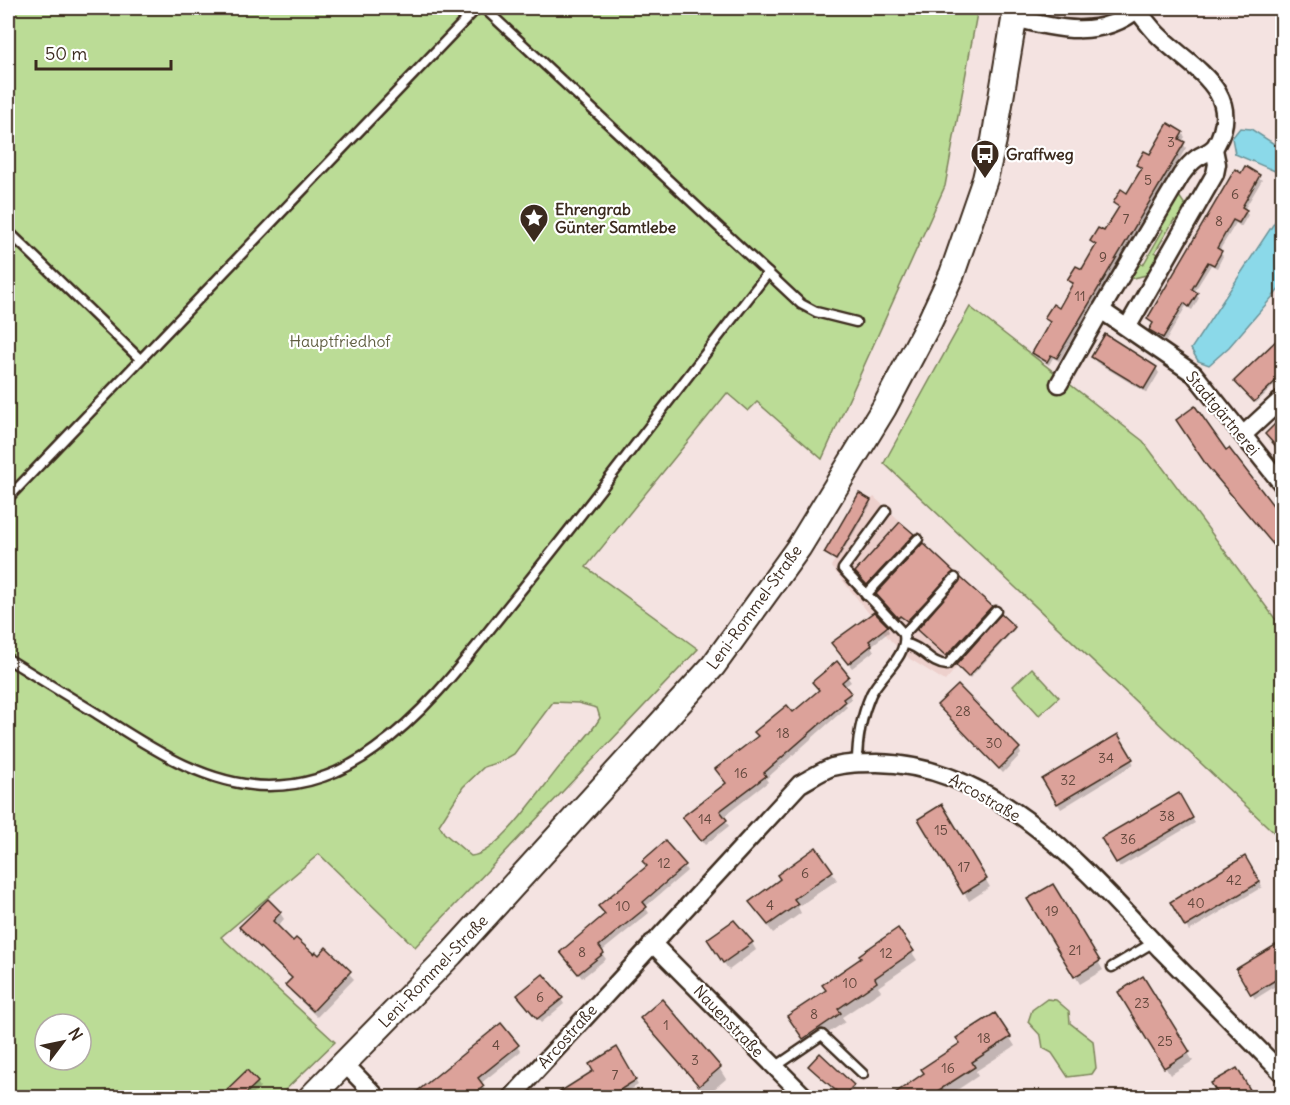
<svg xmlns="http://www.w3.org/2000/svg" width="1290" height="1105" font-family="Delius,sans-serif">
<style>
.built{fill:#edd0cc}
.green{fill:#bbdc96;stroke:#7b835a;stroke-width:1.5;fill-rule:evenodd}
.water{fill:#8bd9e9;stroke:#6b9398;stroke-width:1.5}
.shadow{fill:#0003}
.building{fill:#dca29a;stroke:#3b2a1e;stroke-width:1.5}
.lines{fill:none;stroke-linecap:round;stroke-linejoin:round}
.service-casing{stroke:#3b2a1e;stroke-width:13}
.minor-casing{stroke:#3b2a1e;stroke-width:21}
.secondary-casing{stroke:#3b2a1e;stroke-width:28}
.service{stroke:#fff;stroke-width:8}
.minor{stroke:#fff;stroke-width:16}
.secondary{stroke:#fff;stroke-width:24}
.labels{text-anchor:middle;stroke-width:4.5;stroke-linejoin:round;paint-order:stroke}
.number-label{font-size:14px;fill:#63483d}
.poi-label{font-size:16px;font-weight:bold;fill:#3b2a1e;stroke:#fff;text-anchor:start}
.park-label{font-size:16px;fill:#615f42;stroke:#fff}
.street-label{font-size:16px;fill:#3b2a1e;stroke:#fff}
</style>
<rect width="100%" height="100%" fill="#f4e3e1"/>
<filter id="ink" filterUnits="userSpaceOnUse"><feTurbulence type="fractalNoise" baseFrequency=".0167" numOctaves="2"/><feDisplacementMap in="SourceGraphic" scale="12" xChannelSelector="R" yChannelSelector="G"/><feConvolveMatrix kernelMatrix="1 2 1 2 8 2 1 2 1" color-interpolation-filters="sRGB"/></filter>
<g filter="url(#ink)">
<polygon class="built" points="859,493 871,500 874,497 1015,626 968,677 957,667 945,681 910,659 891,641 831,566 835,560 824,553"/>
<g class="green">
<path d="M8 8H978L945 186 822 459 757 402 748 411 727 393 586 567 698 649 415 947 319 854 221 937 335 1042 278 1097H8ZM553 702 578 703 597 708 600 718C589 737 575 748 561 765 543 786 499 854 471 856L444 833 439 825 463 787 484 767 502 761 514 754ZM45 1024H81V1060H45Z"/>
<polygon points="1177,193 1185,205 1189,199 1192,203 1180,223 1174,220 1155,252 1161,256 1150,274 1126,280 1137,261 1143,265 1163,230 1158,226"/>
<polygon points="970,307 1143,441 1282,628 1282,840 884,463"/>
<polygon points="1032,668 1059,697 1039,715 1013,686"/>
<polygon points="1047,999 1056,1000 1069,1011 1070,1023 1093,1041 1096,1068 1092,1074 1068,1077 1052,1053 1043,1048 1041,1036 1028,1022 1032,1010"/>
</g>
<g class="water">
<polygon points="1240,128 1251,129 1282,149 1282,174 1235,154 1232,138"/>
<polygon points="1282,211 1282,286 1229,347 1209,365 1198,361 1191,349"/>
</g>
<g class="shadow">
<polygon points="1182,133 1185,137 1182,142 1186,148 1059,361 1053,358 1049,365 1036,357 1033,353 1051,323 1046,318 1059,310 1074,285 1069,280 1082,271 1097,247 1092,241 1105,233 1119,208 1115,203 1127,195 1142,170 1137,165"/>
<polygon points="1245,168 1262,180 1244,210 1248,215 1241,227 1236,223 1219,251 1223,256 1217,268 1211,265 1194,292 1199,298 1192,310 1186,306 1166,341 1153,334 1151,330 1154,325 1148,319"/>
<polygon points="1282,337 1282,378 1256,403 1236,381"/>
<polygon points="1093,357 1156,368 1159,373 1147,393 1096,362"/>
<polygon points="1282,420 1282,451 1275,450 1274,442 1267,434"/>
<polygon points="860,495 871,504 837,561 826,553"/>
<polygon points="1271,505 1282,519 1282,558 1280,554"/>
<polygon points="912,535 914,537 868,586 858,575"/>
<polygon points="953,573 954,575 909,622 902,617 900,619 879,596"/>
<polygon points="991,607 992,609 948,657 920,632"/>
<polygon points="887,627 889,632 871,646 874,651 852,668 836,649"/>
<polygon points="1014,628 1015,629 970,678 959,667"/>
<polygon points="837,663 851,682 844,687 852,699 845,704 847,707 766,779 768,782 723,817 729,826 705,845 687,823 792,714 820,691 814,682"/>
<polygon points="939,705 1019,749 1021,754 1003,773"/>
<polygon points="1117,736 1134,764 1061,809 1044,780"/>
<polygon points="1178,795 1195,823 1120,867 1103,839"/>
<polygon points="941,806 990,887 969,901 920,819"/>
<polygon points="816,849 837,880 798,907 801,913 773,933 756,910 782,880"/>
<polygon points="1245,858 1262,887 1189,931 1172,902"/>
<polygon points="644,861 684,866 687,871 645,907 649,913 601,952 606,959 582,978 565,957 607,915 648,867"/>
<polygon points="1052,886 1103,970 1080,984 1029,900"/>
<polygon points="280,913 284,919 277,927 293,943 314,956 319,957 326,949 354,979 317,1017 291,992 287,985 292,979 241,928"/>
<polygon points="897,930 917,960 878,987 881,991 842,1017 845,1022 808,1046 793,1025 827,990"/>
<polygon points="752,943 756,950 729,970 713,948"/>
<polygon points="1282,943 1282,982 1255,999 1238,970"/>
<polygon points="1143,978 1193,1061 1170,1075 1120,992"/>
<polygon points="561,999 564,1004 541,1023 522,1001"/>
<polygon points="995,1015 1015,1046 976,1071 978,1076 945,1098 890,1098 926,1074"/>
<polygon points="642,1018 719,1068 726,1079 706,1096"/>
<polygon points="501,1025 521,1051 480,1084 486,1091 478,1098 423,1098"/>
<polygon points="617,1049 638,1085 617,1098 553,1098 595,1072"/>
<polygon points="811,1068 853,1086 854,1088 845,1098"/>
<polygon points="257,1082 260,1087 249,1098 223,1098"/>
<polygon points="1103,1093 1106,1098 1095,1098"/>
</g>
<g class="building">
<polygon points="1168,123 1183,132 1179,139 1185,142 1057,358 1051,355 1047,362 1032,353 1050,322 1044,318 1053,304 1059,308 1073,283 1067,280 1076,266 1082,269 1096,245 1090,241 1098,228 1104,231 1119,207 1113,203 1121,189 1127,193 1142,168 1136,165 1144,151 1150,154"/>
<polygon points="1245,166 1260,175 1242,207 1247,210 1239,223 1233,220 1217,248 1222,251 1214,265 1208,262 1192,289 1198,293 1189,307 1184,303 1163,338 1149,330 1153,323 1147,319 1235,169 1241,173"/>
<polygon points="1105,334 1157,367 1144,389 1091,357"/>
<polygon points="1282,335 1282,375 1254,402 1234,381"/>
<polygon points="1195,406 1226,450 1229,448 1282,517 1282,555 1207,466 1176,420"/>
<polygon points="1282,417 1282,453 1265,434"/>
<polygon points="859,493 871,500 836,560 824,553"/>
<polygon points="900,522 914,534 867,585 855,572"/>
<polygon points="923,543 954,572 907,621 900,616 898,618 876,594"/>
<polygon points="961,578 992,606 946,656 917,630"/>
<polygon points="874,612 888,626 869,641 872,645 848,664 831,643"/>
<polygon points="1001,614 1015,627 968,677 956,665"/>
<polygon points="837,661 849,676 842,682 851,693 843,699 845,702 764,773 766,776 720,811 727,820 701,841 682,817 726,783 715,769 758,736 754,732 787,705 793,712 819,690 812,682"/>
<polygon points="958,685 1020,748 999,769 937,705"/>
<polygon points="1118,734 1133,759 1057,804 1042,779"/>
<polygon points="1179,793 1193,818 1116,863 1101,838"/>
<polygon points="942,804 987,879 963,894 918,819"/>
<polygon points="665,841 686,865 643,902 647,907 599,946 604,953 578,974 560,952 605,914 598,906 647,866 642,861"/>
<polygon points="816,847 833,871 794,899 798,904 768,925 749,902 780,879 777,875"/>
<polygon points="1245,856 1260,882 1185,927 1170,902"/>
<polygon points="1053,884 1100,961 1074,977 1027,899"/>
<polygon points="268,899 281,912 273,921 293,941 296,938 314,954 316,952 319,955 326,947 351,971 313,1011 285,985 292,978 239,927"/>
<polygon points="734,920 753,942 723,963 707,939"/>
<polygon points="898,928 914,951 875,978 877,982 838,1009 841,1013 803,1039 787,1016 826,990 822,985 861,958 859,955"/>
<polygon points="1282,941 1282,976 1251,995 1236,969"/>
<polygon points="543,974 563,998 537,1019 517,995"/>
<polygon points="1143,976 1190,1052 1164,1068 1118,992"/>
<polygon points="662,999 721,1067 699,1086 640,1018"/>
<polygon points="995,1013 1011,1037 972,1062 975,1067 936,1092 940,1098 888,1098 924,1073 921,1069 960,1043 956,1038"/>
<polygon points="501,1023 519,1045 478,1078 484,1086 470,1098 409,1098"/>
<polygon points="617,1047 636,1080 607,1098 550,1098 593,1071 589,1064"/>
<polygon points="820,1053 854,1085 843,1097 808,1066"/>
<polygon points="1237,1068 1255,1098 1220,1098 1211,1083"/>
<polygon points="247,1070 258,1082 241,1098 218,1098"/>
</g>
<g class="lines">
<g class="service-casing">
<g id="service">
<polyline points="8,231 139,358"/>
<polyline points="768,273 801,304 816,312 856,322"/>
<polyline points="8,498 477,8"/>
<polyline points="866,595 918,539"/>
<polyline points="904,634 955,578"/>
<path d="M906 644C923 647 930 664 947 665L996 611"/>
<path d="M8 659C37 677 66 695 96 713 148 746 205 786 269 786 307 786 344 772 375 749 431 709 471 652 514 599 601 492 683 381 768 273L484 8"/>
<path d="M857 763C857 738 861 717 871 694 881 674 908 656 904 634L843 569 886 511"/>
<polyline points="1112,967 1154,942"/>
<polyline points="775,1067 822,1035 863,1074"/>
</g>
</g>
<g class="minor-casing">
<g id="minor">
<path d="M1137 10C1144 18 1150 27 1158 35 1189 66 1246 92 1216 145 1212 152 1203 154 1197 158 1190 163 1186 168 1181 175L1101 310 1194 374 1282 484"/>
<path d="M1015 18C1058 29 1101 40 1139 8"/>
<polyline points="1128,326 1215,174 1217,164 1214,149"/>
<polyline points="1059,384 1101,310"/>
<polyline points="1243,435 1282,399"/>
<polyline points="652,943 806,1098"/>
<polyline points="344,1063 378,1098"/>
<path d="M511 1098 800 784C810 779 821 771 832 767 847 763 861 763 877 763 997 765 1085 869 1161 950 1201 991 1242 1032 1282 1073"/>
</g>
</g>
<g class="secondary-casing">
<polyline id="secondary" points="310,1098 451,954 713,666 799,547 884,408 930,321 952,274 985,179 994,140 1016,8"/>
</g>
<use href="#service" class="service"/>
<use href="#minor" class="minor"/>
<use href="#secondary" class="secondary"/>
</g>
</g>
<defs>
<g id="bus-pin" transform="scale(1.5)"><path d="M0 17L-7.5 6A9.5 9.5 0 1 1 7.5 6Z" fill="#3b2a1e" stroke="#fff"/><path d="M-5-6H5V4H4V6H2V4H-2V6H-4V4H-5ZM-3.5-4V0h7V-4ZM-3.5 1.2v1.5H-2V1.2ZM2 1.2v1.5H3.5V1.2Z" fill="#fff"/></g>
<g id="sight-pin" transform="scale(1.5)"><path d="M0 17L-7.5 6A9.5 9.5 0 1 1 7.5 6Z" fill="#3b2a1e" stroke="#fff"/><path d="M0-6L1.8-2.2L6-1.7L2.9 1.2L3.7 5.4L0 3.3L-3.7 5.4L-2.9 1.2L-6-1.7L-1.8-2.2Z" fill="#fff"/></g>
</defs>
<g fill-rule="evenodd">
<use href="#bus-pin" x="985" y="154"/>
<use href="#sight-pin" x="534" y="218"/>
</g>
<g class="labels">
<g class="number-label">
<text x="1171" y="147">3</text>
<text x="1148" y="185">5</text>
<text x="1235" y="199">6</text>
<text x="1126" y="224">7</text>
<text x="1219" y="226">8</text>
<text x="1103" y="262">9</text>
<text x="1080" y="301">11</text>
<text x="963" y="716">28</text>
<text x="783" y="738">18</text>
<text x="994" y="748">30</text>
<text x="1106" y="763">34</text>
<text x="741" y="778">16</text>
<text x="1068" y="785">32</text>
<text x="1167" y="821">38</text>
<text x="705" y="824">14</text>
<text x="941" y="835">15</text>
<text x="1128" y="844">36</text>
<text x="664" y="868">12</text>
<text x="964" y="872">17</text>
<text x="805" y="878">6</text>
<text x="1234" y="885">42</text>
<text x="1196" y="908">40</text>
<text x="770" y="910">4</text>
<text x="623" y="911">10</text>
<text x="1052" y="916">19</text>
<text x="1075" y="955">21</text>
<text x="582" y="957">8</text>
<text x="886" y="958">12</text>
<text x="850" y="988">10</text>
<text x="540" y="1002">6</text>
<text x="1142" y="1008">23</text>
<text x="814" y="1019">8</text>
<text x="666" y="1030">1</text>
<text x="984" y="1043">18</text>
<text x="1165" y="1046">25</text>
<text x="496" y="1050">4</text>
<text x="695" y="1065">3</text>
<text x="948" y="1073">16</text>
<text x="615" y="1080">7</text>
</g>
<g class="poi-label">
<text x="1006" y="160">Graffweg</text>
<text x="555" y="215">Ehrengrab<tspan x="555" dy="18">Günter Samtlebe</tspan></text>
</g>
<g class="park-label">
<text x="340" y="347">Hauptfriedhof</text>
</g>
<g class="street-label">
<text transform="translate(1223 413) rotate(50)" y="6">Stadtgärtnerei</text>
<text transform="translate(754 607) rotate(-54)" y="6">Leni-Rommel-Straße</text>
<text transform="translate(985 797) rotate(30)" y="6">Arcostraße</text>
<text transform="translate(433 971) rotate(-46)" y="6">Leni-Rommel-Straße</text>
<text transform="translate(729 1021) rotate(46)" y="6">Nauenstraße</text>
<text transform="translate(567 1036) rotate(-48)" y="6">Arcostraße</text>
</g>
</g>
<rect width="1290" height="1105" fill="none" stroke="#fff" stroke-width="30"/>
<rect x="15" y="15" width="1260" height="1075" fill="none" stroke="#3b2a1e" stroke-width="2" filter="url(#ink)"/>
<g transform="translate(63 1042) rotate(58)"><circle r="28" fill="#ffffff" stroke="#b1aaa5" stroke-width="1.5"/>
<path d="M0-4.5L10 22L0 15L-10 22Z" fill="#3b2a1e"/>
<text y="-9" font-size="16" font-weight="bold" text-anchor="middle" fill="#3b2a1e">N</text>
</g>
<path d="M36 60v9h135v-9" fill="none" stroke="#3b2a1e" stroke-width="3"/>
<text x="45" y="60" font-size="18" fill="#3b2a1e" stroke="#ffffff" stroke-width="4.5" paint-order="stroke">50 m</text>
</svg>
